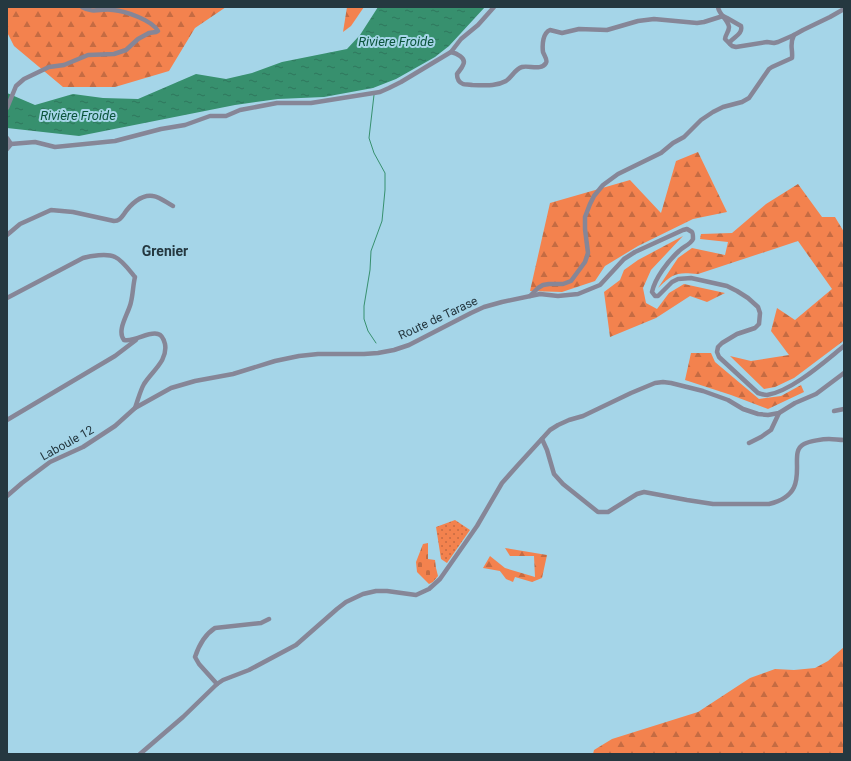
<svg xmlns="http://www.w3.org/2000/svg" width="851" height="761" font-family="Roboto,sans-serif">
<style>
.forest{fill:url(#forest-firs)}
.cemetery{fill:url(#cemetery-stones)}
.park{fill:url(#park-dots)}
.water{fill:url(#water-ripples)}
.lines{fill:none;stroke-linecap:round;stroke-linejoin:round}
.stream{stroke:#37906e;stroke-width:1}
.minor{stroke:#868697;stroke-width:4.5}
.labels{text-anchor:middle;stroke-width:4;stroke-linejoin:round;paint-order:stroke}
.street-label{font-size:12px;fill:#253840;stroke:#a5d5e8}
.water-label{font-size:13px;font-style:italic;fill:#0b543b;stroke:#a5d5e8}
.quarter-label{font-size:14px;font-weight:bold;fill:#253840;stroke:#a5d5e8}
</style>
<defs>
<pattern id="forest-firs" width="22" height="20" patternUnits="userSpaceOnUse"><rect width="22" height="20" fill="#f3824e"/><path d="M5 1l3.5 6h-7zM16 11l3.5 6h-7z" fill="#c56b42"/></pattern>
<pattern id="cemetery-stones" width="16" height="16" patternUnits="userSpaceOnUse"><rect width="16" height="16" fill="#f3824e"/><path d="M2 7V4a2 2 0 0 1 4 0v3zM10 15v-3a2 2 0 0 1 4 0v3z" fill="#c56b42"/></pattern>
<pattern id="park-dots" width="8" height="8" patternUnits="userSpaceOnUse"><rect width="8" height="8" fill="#f3824e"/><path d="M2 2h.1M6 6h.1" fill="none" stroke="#c56b42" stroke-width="1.8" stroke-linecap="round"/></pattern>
<pattern id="water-ripples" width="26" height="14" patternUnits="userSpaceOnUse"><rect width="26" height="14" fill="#37906e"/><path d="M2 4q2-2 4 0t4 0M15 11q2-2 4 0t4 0" fill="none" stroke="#2e775c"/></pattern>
</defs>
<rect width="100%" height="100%" fill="#a5d5e8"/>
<g class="forest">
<polygon points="7,7 226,7 195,28 169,71 115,87 63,87 14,46 7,32"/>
<polygon points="347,7 364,7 351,26 343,32"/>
<polygon points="698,152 727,212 693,219 638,246 605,266 595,281 562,292 530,291 550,203 630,180 661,213 676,161"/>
<path d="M798 184 822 217H835L844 232V340L842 342 794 378 775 387 764 389 730 356 751 361 789 355 771 331 777 308 795 320 832 289 798 241 698 274C676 272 674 273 658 288L678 258 692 248 725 255 728 242 700 239 701 234 732 233 766 204Z"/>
<polygon points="683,236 651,270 643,288 646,303 657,309 669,293 684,284 725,293 707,302 690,296 656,318 610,337 604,292 620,280 624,270 638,260"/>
<polygon points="691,353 711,353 715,362 759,399 781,396 801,385 804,392 768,409 731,395 685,380"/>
<polygon points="505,548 547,555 542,578 532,582 515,577 513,582 506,579 500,571 483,568 490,556 505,568 535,577 534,556 510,556"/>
<polygon points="844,647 844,754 593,754 594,750 612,739 698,712 750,678 775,669 794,670 815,668 828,661"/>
</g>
<polygon class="cemetery" points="428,543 428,559 435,560 436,568 438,576 433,582 429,584 417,572 416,562 423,544"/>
<polygon class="park" points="455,520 470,530 447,563 441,559 436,527"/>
<polygon class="water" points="378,7 485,7 449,46 435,57 396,79 373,88 324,97 278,99 235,105 79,136 7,128 7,93 35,105 73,94 103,98 138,99 196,74 226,79 252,73 282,62 347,49 360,35"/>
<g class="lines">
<polyline class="stream" points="374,95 369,138 374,153 385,173 385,190 382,221 371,251 370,270 364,306 364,319 368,331 376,343"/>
<g class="minor">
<path d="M718 7C719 15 728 19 729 27 729 32 725 35 725 39L730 44"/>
<path d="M451 52C456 53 467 58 463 65 462 68 459 71 457 74 457 78 458 82 463 84 465 85 469 84 472 85 483 85 495 87 506 81 512 77 515 69 522 67 529 65 541 71 546 63 548 60 544 55 543 52 542 44 543 33 550 30L562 33 579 29 607 30 638 21 654 19 697 23 704 22 723 16 727 18 741 26C743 34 734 37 730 42V44L732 46 736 47 767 42 774 43 778 42 794 35 803 30 830 17 844 9"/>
<path d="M7 108 16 86 24 79 49 67 64 65 88 55 114 54 126 50 138 39 149 33 156 32 158 31C152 20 125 11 113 10 100 8 94 14 82 7"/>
<polyline points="7,138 11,144 7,149"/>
<polyline points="11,144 35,142 55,147 115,141 161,129 185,125 210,116 226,116 240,110 277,103 311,103 380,92 389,88 401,82 451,52 461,39 478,25 494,7"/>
<path d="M7 235 20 224 51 210 73 212 114 221C119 221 121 218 124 214 130 205 141 194 153 196 160 197 167 203 173 206"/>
<path d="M530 296 538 288 543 285 549 284H563L571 281 585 262 588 253 585 229V217L590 204 594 196 603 185 618 174 661 153 673 143 684 137 701 120 713 112 723 107 742 102 749 98 769 69 772 67 792 58C793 48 789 45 794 35"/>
<path d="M7 298 83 258C90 256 107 253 115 257 122 260 130 271 135 277 133 285 133 294 131 302 129 313 116 330 124 340 136 342 148 331 158 334 162 335 164 340 165 344 168 361 152 371 144 384 140 391 138 400 135 408"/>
<polyline points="834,411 844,409"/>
<polyline points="7,420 115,356 136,340"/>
<path d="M542 439 547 450 554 474 563 484 598 512H608L637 494 644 492 687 500 713 504H769C816 493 785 453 804 444 810 441 823 439 829 439 834 439 839 440 844 440"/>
<polyline points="749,443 761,437 771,430 779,413"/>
<path d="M7 496 22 483 50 462 83 447 115 426 135 408 171 388 195 381 233 374 275 361 299 356 318 354H364L378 353 394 350 409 345 471 313 484 307 502 302 540 294 558 296 578 294 600 285 624 259 635 252 683 230 687 229 692 232C693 233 693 238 693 239 691 244 683 247 679 251 668 261 655 278 652 292L655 296H658L672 282 678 279 691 278 727 286 737 291 748 298 758 307 760 313 759 324 755 328 737 334 722 343 718 347 717 352 719 357 758 393C761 394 764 395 767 395 792 391 824 362 844 346"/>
<path d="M217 684 199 664 195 657C199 645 204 635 215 628L261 623 269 619"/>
<polyline points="140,754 183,717 217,684 223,680 249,670 296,645 337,609 346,602 363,594 376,591 387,591 416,595 429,589 440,579 477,526 502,483 518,465 550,430 558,425 569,420 583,416 631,393 655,383 663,382 671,383 703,391 728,400 743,409 758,414 768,415 779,413 795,403 816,394 844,373"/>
</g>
</g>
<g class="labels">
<g class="street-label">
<text transform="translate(438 318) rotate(-25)" y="4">Route de Tarase</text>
<text transform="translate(67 443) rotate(-29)" y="4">Laboule 12</text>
</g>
<g class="water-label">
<text x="396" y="46">Riviere Froide</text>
<text x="78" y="120">Rivière Froide</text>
</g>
<g class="quarter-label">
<text x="165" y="256">Grenier</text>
</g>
</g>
<rect width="851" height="761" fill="none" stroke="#253840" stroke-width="16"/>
</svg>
